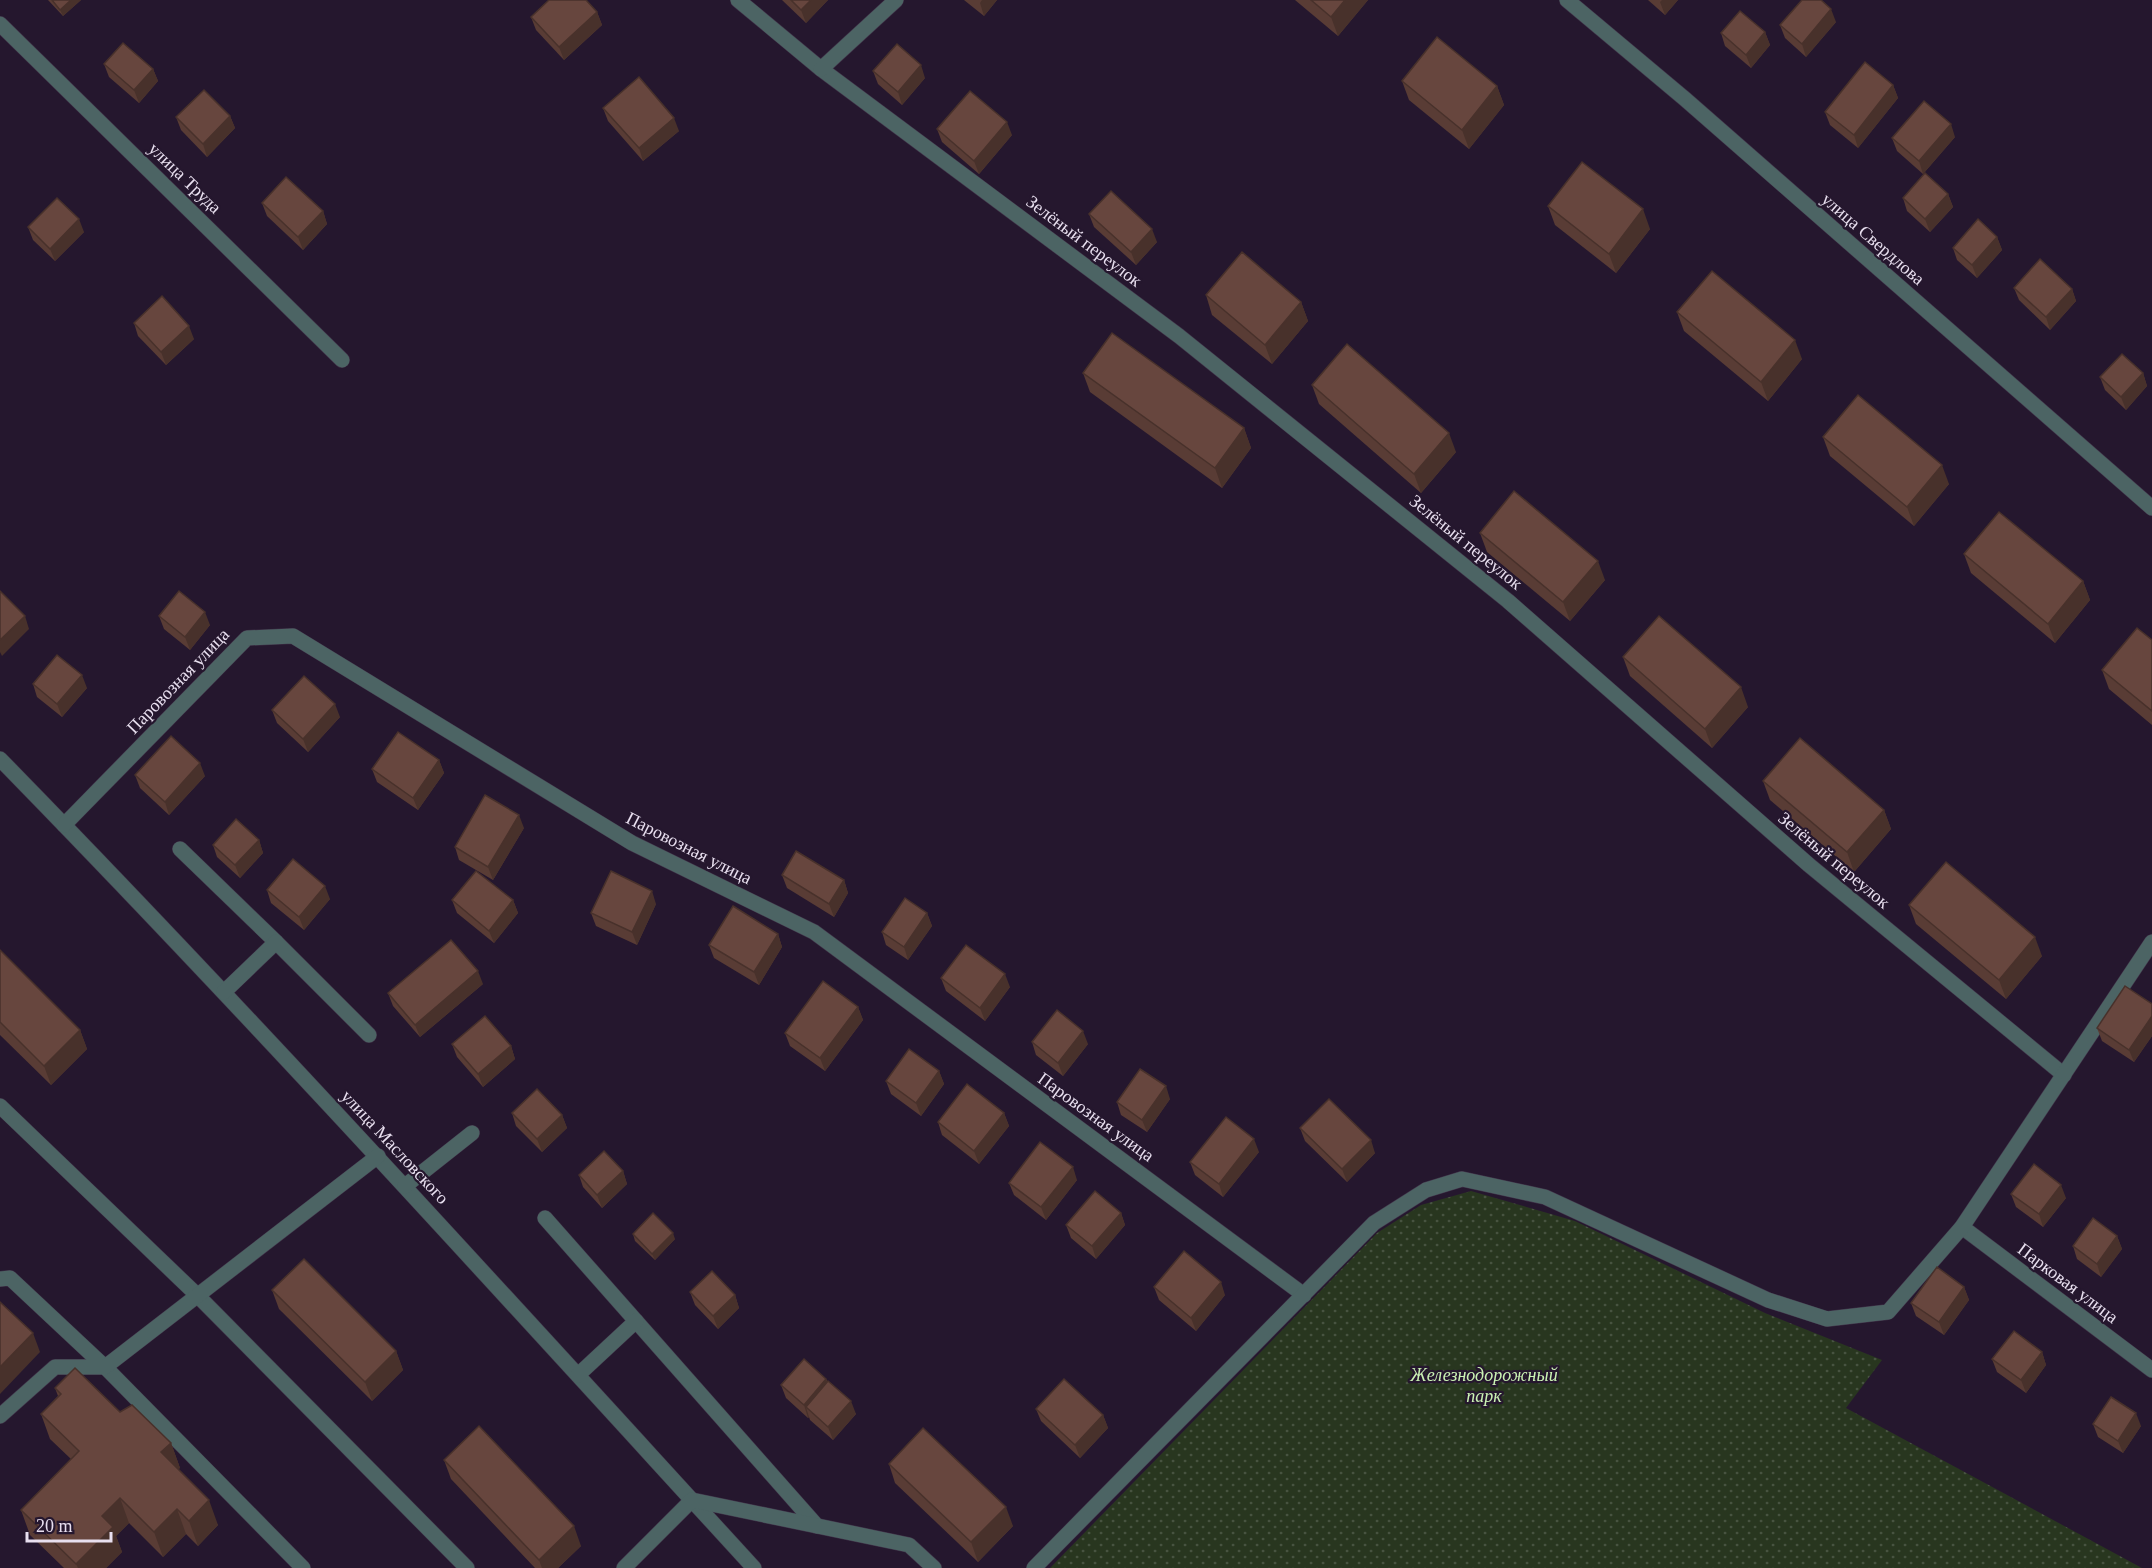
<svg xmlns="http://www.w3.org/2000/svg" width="2152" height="1568" font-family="'Times New Roman',serif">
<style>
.green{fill:url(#green-dots)}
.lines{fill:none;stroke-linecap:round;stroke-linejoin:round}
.minor-casing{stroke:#403349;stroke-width:16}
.minor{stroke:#4c6464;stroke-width:15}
.wall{fill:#593c35}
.shaded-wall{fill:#48312b}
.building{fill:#67463e;stroke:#48312b;stroke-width:1.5}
.labels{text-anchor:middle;stroke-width:4.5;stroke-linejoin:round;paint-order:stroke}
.street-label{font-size:18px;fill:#e8dfef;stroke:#25172e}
.park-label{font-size:18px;font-style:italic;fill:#caf2b3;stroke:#25172e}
</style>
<defs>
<pattern id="green-dots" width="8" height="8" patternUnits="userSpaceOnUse" patternTransform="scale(1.5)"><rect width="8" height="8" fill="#28361f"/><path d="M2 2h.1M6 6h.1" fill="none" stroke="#475340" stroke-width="1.8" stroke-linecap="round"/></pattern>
</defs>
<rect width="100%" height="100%" fill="#25172e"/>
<polygon class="green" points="1471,1191 1575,1221 1765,1313 1882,1360 1846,1408 2142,1568 1050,1568 1377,1233 1421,1205"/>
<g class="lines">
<g class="minor-casing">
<g id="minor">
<polyline points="738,0 821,69 1179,336 1508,601 1809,865 2064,1075"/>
<polyline points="1567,0 1685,99 2152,508"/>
<polyline points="0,24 342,360"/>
<polyline points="821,69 896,0"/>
<path d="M0 759C258 1023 505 1296 754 1568"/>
<polyline points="64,825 247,638 293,636 632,843 814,932 1304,1295"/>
<polyline points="180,849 276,942"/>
<polyline points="224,992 276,942 369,1035"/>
<polyline points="0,1106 198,1296 467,1568"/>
<polyline points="405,1186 472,1133"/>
<polyline points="545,1218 817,1526"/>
<polyline points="1962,1227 2152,1370"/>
<polyline points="0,1279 10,1278 105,1367 303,1568"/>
<polyline points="578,1375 636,1321"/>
<polyline points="0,1416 55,1367 105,1367 378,1156"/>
<polyline points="624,1568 692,1500 909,1545 934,1568"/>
<polyline points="1034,1568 1374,1223 1426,1190 1462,1179 1545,1197 1768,1300 1827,1319 1888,1312 1962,1227 2152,942"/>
</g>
</g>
<use href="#minor" class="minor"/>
</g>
<g class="wall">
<polygon points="48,0 81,0 63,16"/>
<polygon points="782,0 828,0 806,23"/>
<polygon points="964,0 997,0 984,16"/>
<polygon points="1295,0 1368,0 1338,36"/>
<polygon points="1648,0 1678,0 1665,15"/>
<polygon points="597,12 602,25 564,60 536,30 531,17"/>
<polygon points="1836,22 1806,57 1785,38 1780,25"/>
<polygon points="1765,32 1770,45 1751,68 1725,46 1721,33"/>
<polygon points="104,64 153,69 158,81 139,103 109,77"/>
<polygon points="873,71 925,78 902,105 878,84"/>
<polygon points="1402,81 1497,86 1504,105 1469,149 1409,100"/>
<polygon points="1893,85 1898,98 1858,148 1830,125 1825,112"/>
<polygon points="603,108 679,131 643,161 608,121"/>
<polygon points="230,116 235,128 207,157 181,130 176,117"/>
<polygon points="937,129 1012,135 979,174 942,142"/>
<polygon points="1955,137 1923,174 1897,151 1892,138"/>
<polygon points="1948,194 1953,207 1930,232 1907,211 1903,198"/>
<polygon points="262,203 323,211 327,224 303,250 267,216"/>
<polygon points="1548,206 1650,229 1616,273 1555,225"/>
<polygon points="1089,214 1157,242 1136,265 1094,227"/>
<polygon points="28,227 84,232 55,261 33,240"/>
<polygon points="1997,237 2002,250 1977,278 1957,260 1953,248"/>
<polygon points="2014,288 2072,289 2076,301 2050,330 2019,300"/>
<polygon points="1206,295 1301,302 1308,321 1272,364 1212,315"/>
<polygon points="1677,312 1802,359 1768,401 1684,331"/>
<polygon points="134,323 194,339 166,365 138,336"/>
<polygon points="1083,373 1244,428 1251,448 1222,488 1090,392"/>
<polygon points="2143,373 2147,386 2126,410 2105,390 2100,377"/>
<polygon points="1312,385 1456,452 1421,493 1319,404"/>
<polygon points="1823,437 1949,484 1914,526 1830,456"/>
<polygon points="1480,533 1605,580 1570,621 1487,552"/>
<polygon points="1964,554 2083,581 2090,600 2055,643 1971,573"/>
<polygon points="159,616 210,625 190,650 164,629"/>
<polygon points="2152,640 2152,725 2109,689 2102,670"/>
<polygon points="1623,657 1748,707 1712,748 1630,676"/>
<polygon points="33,684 87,688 62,717 37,697"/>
<polygon points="272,710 340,717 308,752 277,723"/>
<polygon points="439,760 444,773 418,810 377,782 372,769"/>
<polygon points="135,775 205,776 169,815 140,788"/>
<polygon points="1763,781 1884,810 1891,829 1854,872 1770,800"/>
<polygon points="524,828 493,880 459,860 455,847"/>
<polygon points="259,840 263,853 240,878 217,857 213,845"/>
<polygon points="782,875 844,880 848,893 834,917 787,888"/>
<polygon points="267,890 330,899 304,930 271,903"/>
<polygon points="452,900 513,900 518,913 494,943 457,913"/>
<polygon points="656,904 637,945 596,926 591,913"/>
<polygon points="1909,905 2042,956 2006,999 1916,924"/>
<polygon points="927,913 932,926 908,960 886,945 882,932"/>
<polygon points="778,934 782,947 759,985 714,958 709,945"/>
<polygon points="0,950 80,1030 87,1049 51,1085 0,1035"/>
<polygon points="941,978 1010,987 985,1021 946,991"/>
<polygon points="483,984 420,1037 393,1006 388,993"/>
<polygon points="2152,1004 2152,1036 2134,1062 2102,1041 2097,1028"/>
<polygon points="858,1007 863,1020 825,1071 790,1046 785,1033"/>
<polygon points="1032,1042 1088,1044 1063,1076 1036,1055"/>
<polygon points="452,1044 511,1046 515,1059 483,1087 457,1057"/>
<polygon points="939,1071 944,1084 921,1116 891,1094 886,1081"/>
<polygon points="1170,1099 1147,1132 1121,1115 1117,1102"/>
<polygon points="512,1113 562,1115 567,1128 542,1152 516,1126"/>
<polygon points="1004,1113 1009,1126 979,1164 942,1135 938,1122"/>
<polygon points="1300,1128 1375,1153 1347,1182 1305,1141"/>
<polygon points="1259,1152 1223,1197 1195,1175 1190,1162"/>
<polygon points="623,1171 627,1184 602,1208 583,1187 579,1175"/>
<polygon points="1077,1180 1046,1220 1014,1195 1009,1183"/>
<polygon points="2011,1194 2066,1198 2043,1227 2016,1207"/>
<polygon points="1121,1213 1125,1225 1096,1259 1071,1238 1066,1225"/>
<polygon points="633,1234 675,1239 655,1260 635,1241"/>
<polygon points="2117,1236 2122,1249 2101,1277 2077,1259 2073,1246"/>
<polygon points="1154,1287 1225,1295 1196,1331 1159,1300"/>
<polygon points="1964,1287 1969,1300 1944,1335 1916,1316 1911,1303"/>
<polygon points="272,1290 396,1351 403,1370 372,1401 279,1309"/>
<polygon points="690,1292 735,1295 739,1308 718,1329 695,1305"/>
<polygon points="2042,1352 2046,1365 2026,1393 1997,1372 1992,1359"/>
<polygon points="826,1379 828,1382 856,1414 833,1440 810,1420 809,1417 808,1418 786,1398 781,1385"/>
<polygon points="55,1388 120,1412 171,1443 180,1468 178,1469 218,1525 198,1546 186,1534 163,1557 129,1523 116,1536 122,1552 106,1568 64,1568 30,1535 21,1510 71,1459 50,1439 41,1414 58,1396"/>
<polygon points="1036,1409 1103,1415 1108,1428 1080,1458 1041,1421"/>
<polygon points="2093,1424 2141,1426 2123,1453 2098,1437"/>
<polygon points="444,1460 581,1546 558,1568 535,1568 451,1479"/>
<polygon points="889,1464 1013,1526 978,1562 895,1483"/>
</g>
<g class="shaded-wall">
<polygon points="71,0 81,0 63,16 60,10"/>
<polygon points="811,0 828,0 806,23 801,10"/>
<polygon points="982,0 997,0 984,16 980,3"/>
<polygon points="1345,0 1368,0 1338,36 1331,17"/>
<polygon points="1662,0 1678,0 1665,15 1660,2"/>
<polygon points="1831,9 1836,22 1806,57 1802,44"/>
<polygon points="597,12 602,25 564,60 559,47"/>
<polygon points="1765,32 1770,45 1751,68 1746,55"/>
<polygon points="921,65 925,78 902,105 898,92"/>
<polygon points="153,69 158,81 139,103 134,90"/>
<polygon points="1893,85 1898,98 1858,148 1854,135"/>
<polygon points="1497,86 1504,105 1469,149 1462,130"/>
<polygon points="230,116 235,128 207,157 203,144"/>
<polygon points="674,118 679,131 643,161 639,148"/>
<polygon points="1007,122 1012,135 979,174 974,161"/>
<polygon points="1951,124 1955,137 1923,174 1919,161"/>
<polygon points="1948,194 1953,207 1930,232 1925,219"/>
<polygon points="1643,209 1650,229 1616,273 1609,254"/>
<polygon points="323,211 327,224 303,250 298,237"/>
<polygon points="79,219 84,232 55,261 50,249"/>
<polygon points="1152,229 1157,242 1136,265 1131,252"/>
<polygon points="1997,237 2002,250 1977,278 1972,265"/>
<polygon points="2072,289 2076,301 2050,330 2046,317"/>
<polygon points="1301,302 1308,321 1272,364 1265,345"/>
<polygon points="189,326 194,339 166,365 161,352"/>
<polygon points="1795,340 1802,359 1768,401 1761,382"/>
<polygon points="2143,373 2147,386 2126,410 2121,397"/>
<polygon points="1244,428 1251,448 1222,488 1215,468"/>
<polygon points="1449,433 1456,452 1421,493 1414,474"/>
<polygon points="1942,465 1949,484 1914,526 1907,507"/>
<polygon points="1598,561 1605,580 1570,621 1563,602"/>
<polygon points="2083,581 2090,600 2055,643 2048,624"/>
<polygon points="205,612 210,625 190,650 185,637"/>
<polygon points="25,616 29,629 2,656 0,652 0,640"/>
<polygon points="82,675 87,688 62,717 57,704"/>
<polygon points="1741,687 1748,707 1712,748 1705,729"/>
<polygon points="335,704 340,717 308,752 303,739"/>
<polygon points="439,760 444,773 418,810 413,798"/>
<polygon points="200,763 205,776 169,815 165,802"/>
<polygon points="1884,810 1891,829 1854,872 1847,852"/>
<polygon points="519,815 524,828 493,880 488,867"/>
<polygon points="259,840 263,853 240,878 235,865"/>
<polygon points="844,880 848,893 834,917 829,904"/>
<polygon points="325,886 330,899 304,930 299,917"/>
<polygon points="652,891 656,904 637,945 632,932"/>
<polygon points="513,900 518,913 494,943 489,931"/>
<polygon points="927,913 932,926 908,960 904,947"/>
<polygon points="778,934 782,947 759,985 754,972"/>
<polygon points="2035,937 2042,956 2006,999 1999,980"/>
<polygon points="478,971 483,984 420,1037 415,1025"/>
<polygon points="1005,974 1010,987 985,1021 980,1008"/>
<polygon points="858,1007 863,1020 825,1071 820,1058"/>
<polygon points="2152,1016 2152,1036 2134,1062 2129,1050"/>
<polygon points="80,1030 87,1049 51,1085 44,1066"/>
<polygon points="1083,1031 1088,1044 1063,1076 1058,1063"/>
<polygon points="511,1046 515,1059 483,1087 478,1074"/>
<polygon points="939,1071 944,1084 921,1116 916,1103"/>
<polygon points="1166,1086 1170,1099 1147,1132 1142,1120"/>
<polygon points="1004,1113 1009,1126 979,1164 974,1151"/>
<polygon points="562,1115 567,1128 542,1152 537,1139"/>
<polygon points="1254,1139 1259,1152 1223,1197 1219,1184"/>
<polygon points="1371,1140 1375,1153 1347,1182 1342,1169"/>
<polygon points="1073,1167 1077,1180 1046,1220 1041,1207"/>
<polygon points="623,1171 627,1184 602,1208 597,1195"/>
<polygon points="2061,1185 2066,1198 2043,1227 2039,1214"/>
<polygon points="1121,1213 1125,1225 1096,1259 1092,1246"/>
<polygon points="673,1233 675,1239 655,1260 652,1254"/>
<polygon points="2117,1236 2122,1249 2101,1277 2097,1264"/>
<polygon points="1221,1282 1225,1295 1196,1331 1191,1318"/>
<polygon points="1964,1287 1969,1300 1944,1335 1939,1322"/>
<polygon points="735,1295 739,1308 718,1329 713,1316"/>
<polygon points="33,1333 40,1352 0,1394 0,1367"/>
<polygon points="396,1351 403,1370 372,1401 365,1382"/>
<polygon points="2042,1352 2046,1365 2026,1393 2021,1380"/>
<polygon points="826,1379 831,1392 806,1407 809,1417 808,1418 804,1405"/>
<polygon points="851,1401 856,1414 833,1440 828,1427"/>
<polygon points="2136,1413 2141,1426 2123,1453 2118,1441"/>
<polygon points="1103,1415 1108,1428 1080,1458 1075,1445"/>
<polygon points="171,1443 180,1468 170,1477 161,1452"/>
<polygon points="120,1498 129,1523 116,1536 122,1552 106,1568 78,1568 76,1564 102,1516"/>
<polygon points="209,1500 218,1525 198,1546 189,1521"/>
<polygon points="1006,1507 1013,1526 978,1562 971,1542"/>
<polygon points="177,1509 186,1534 163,1557 154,1532"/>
<polygon points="574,1526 581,1546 558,1568 542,1568 539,1560"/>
</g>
<g class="building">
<polygon points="52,0 71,0 60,10"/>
<polygon points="549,0 586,0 597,12 559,47 531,17"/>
<polygon points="791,0 811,0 801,10"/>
<polygon points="1311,0 1345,0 1331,17"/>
<polygon points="1802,0 1821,0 1831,9 1802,44 1780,25"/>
<polygon points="1740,11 1765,32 1746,55 1721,33"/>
<polygon points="1437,37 1497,86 1462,130 1402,81"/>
<polygon points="123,43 153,69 134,90 104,64"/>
<polygon points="897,44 921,65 898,92 873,71"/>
<polygon points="1865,62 1893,85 1854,135 1825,112"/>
<polygon points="639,77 674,118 639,148 603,108"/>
<polygon points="204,90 230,116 203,144 176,117"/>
<polygon points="970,91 1007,122 974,161 937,129"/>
<polygon points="1924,101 1951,124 1919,161 1892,138"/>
<polygon points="1582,162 1643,209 1609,254 1548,206"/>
<polygon points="1925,173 1948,194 1925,219 1903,198"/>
<polygon points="286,177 323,211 298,237 262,203"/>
<polygon points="1111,191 1152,229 1131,252 1089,214"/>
<polygon points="57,198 79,219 50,249 28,227"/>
<polygon points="1978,219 1997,237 1972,265 1953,248"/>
<polygon points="1242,252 1301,302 1265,345 1206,295"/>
<polygon points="2040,259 2072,289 2046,317 2014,288"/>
<polygon points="1712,271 1795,340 1761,382 1677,312"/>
<polygon points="162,296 189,326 161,352 134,323"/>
<polygon points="1112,333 1244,428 1215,468 1083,373"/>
<polygon points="1347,344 1449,433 1414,474 1312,385"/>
<polygon points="2122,354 2143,373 2121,397 2100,377"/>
<polygon points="1858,395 1942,465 1907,507 1823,437"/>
<polygon points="1514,491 1598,561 1563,602 1480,533"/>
<polygon points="1999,512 2083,581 2048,624 1964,554"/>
<polygon points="0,591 25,616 0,640"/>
<polygon points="179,591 205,612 185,637 159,616"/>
<polygon points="1659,616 1741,687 1705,729 1623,657"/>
<polygon points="2137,628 2152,640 2152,711 2102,670"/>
<polygon points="57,655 82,675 57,704 33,684"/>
<polygon points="304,676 335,704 303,739 272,710"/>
<polygon points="398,732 439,760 413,798 372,769"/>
<polygon points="171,736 200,763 165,802 135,775"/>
<polygon points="1800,738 1884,810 1847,852 1763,781"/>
<polygon points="485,795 519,815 488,867 455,847"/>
<polygon points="236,819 259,840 235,865 213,845"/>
<polygon points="796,851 844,880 829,904 782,875"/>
<polygon points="293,859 325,886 299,917 267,890"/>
<polygon points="1946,862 2035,937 1999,980 1909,905"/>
<polygon points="476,871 513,900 489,931 452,900"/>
<polygon points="611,871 652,891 632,932 591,913"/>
<polygon points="905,898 927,913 904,947 882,932"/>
<polygon points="733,906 778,934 754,972 709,945"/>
<polygon points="451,940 478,971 415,1025 388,993"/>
<polygon points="966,945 1005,974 980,1008 941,978"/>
<polygon points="0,950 80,1030 44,1066 0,1022"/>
<polygon points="823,981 858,1007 820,1058 785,1033"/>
<polygon points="2125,986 2152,1004 2152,1016 2129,1050 2097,1028"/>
<polygon points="1057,1010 1083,1031 1058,1063 1032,1042"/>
<polygon points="485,1016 511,1046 478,1074 452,1044"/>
<polygon points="909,1049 939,1071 916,1103 886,1081"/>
<polygon points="1140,1069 1166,1086 1142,1120 1117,1102"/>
<polygon points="967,1084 1004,1113 974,1151 938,1122"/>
<polygon points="537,1089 562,1115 537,1139 512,1113"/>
<polygon points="1329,1099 1371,1140 1342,1169 1300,1128"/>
<polygon points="1226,1117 1254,1139 1219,1184 1190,1162"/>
<polygon points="1040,1142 1073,1167 1041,1207 1009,1183"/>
<polygon points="604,1151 623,1171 597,1195 579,1175"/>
<polygon points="2034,1164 2061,1185 2039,1214 2011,1194"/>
<polygon points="1095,1191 1121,1213 1092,1246 1066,1225"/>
<polygon points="653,1213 673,1233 652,1254 633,1234"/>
<polygon points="2093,1218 2117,1236 2097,1264 2073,1246"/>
<polygon points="1184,1251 1221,1282 1191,1318 1154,1287"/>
<polygon points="304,1259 396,1351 365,1382 272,1290"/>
<polygon points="1937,1267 1964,1287 1939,1322 1911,1303"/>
<polygon points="712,1271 735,1295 713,1316 690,1292"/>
<polygon points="0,1302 33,1333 0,1367"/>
<polygon points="2014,1331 2042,1352 2021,1380 1992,1359"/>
<polygon points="804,1359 826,1379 804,1405 781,1385"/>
<polygon points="75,1368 120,1412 132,1405 171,1443 161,1452 209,1500 189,1521 177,1509 154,1532 120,1498 102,1516 113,1527 76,1564 21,1510 79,1451 41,1414 61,1394 55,1388"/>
<polygon points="1064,1379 1103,1415 1075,1445 1036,1409"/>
<polygon points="828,1381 851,1401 828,1427 806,1407"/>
<polygon points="2111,1397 2136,1413 2118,1441 2093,1424"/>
<polygon points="479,1426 574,1526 539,1560 444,1460"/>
<polygon points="923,1428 1006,1507 971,1542 889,1464"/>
</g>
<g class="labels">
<g class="street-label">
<text transform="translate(185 178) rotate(44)" y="6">улица Труда</text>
<text transform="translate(1873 239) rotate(41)" y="6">улица Свердлова</text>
<text transform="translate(1084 241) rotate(37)" y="6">Зелёный переулок</text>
<text transform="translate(1466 542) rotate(39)" y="6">Зелёный переулок</text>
<text transform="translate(178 681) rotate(-46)" y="6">Паровозная улица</text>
<text transform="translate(689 848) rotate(27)" y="6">Паровозная улица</text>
<text transform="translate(1834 860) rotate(40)" y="6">Зелёный переулок</text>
<text transform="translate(1096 1117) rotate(36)" y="6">Паровозная улица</text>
<text transform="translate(395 1147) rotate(47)" y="6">улица Масловского</text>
<text transform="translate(2068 1283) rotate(37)" y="6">Парковая улица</text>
</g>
<g class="park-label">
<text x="1484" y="1381">Железнодорожный<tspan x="1484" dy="21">парк</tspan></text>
</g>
</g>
<path d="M27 1532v9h84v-9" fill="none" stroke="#e8dfef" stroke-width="3"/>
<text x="36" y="1532" font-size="18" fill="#e8dfef" stroke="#25172e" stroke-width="4.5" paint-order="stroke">20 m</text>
</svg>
